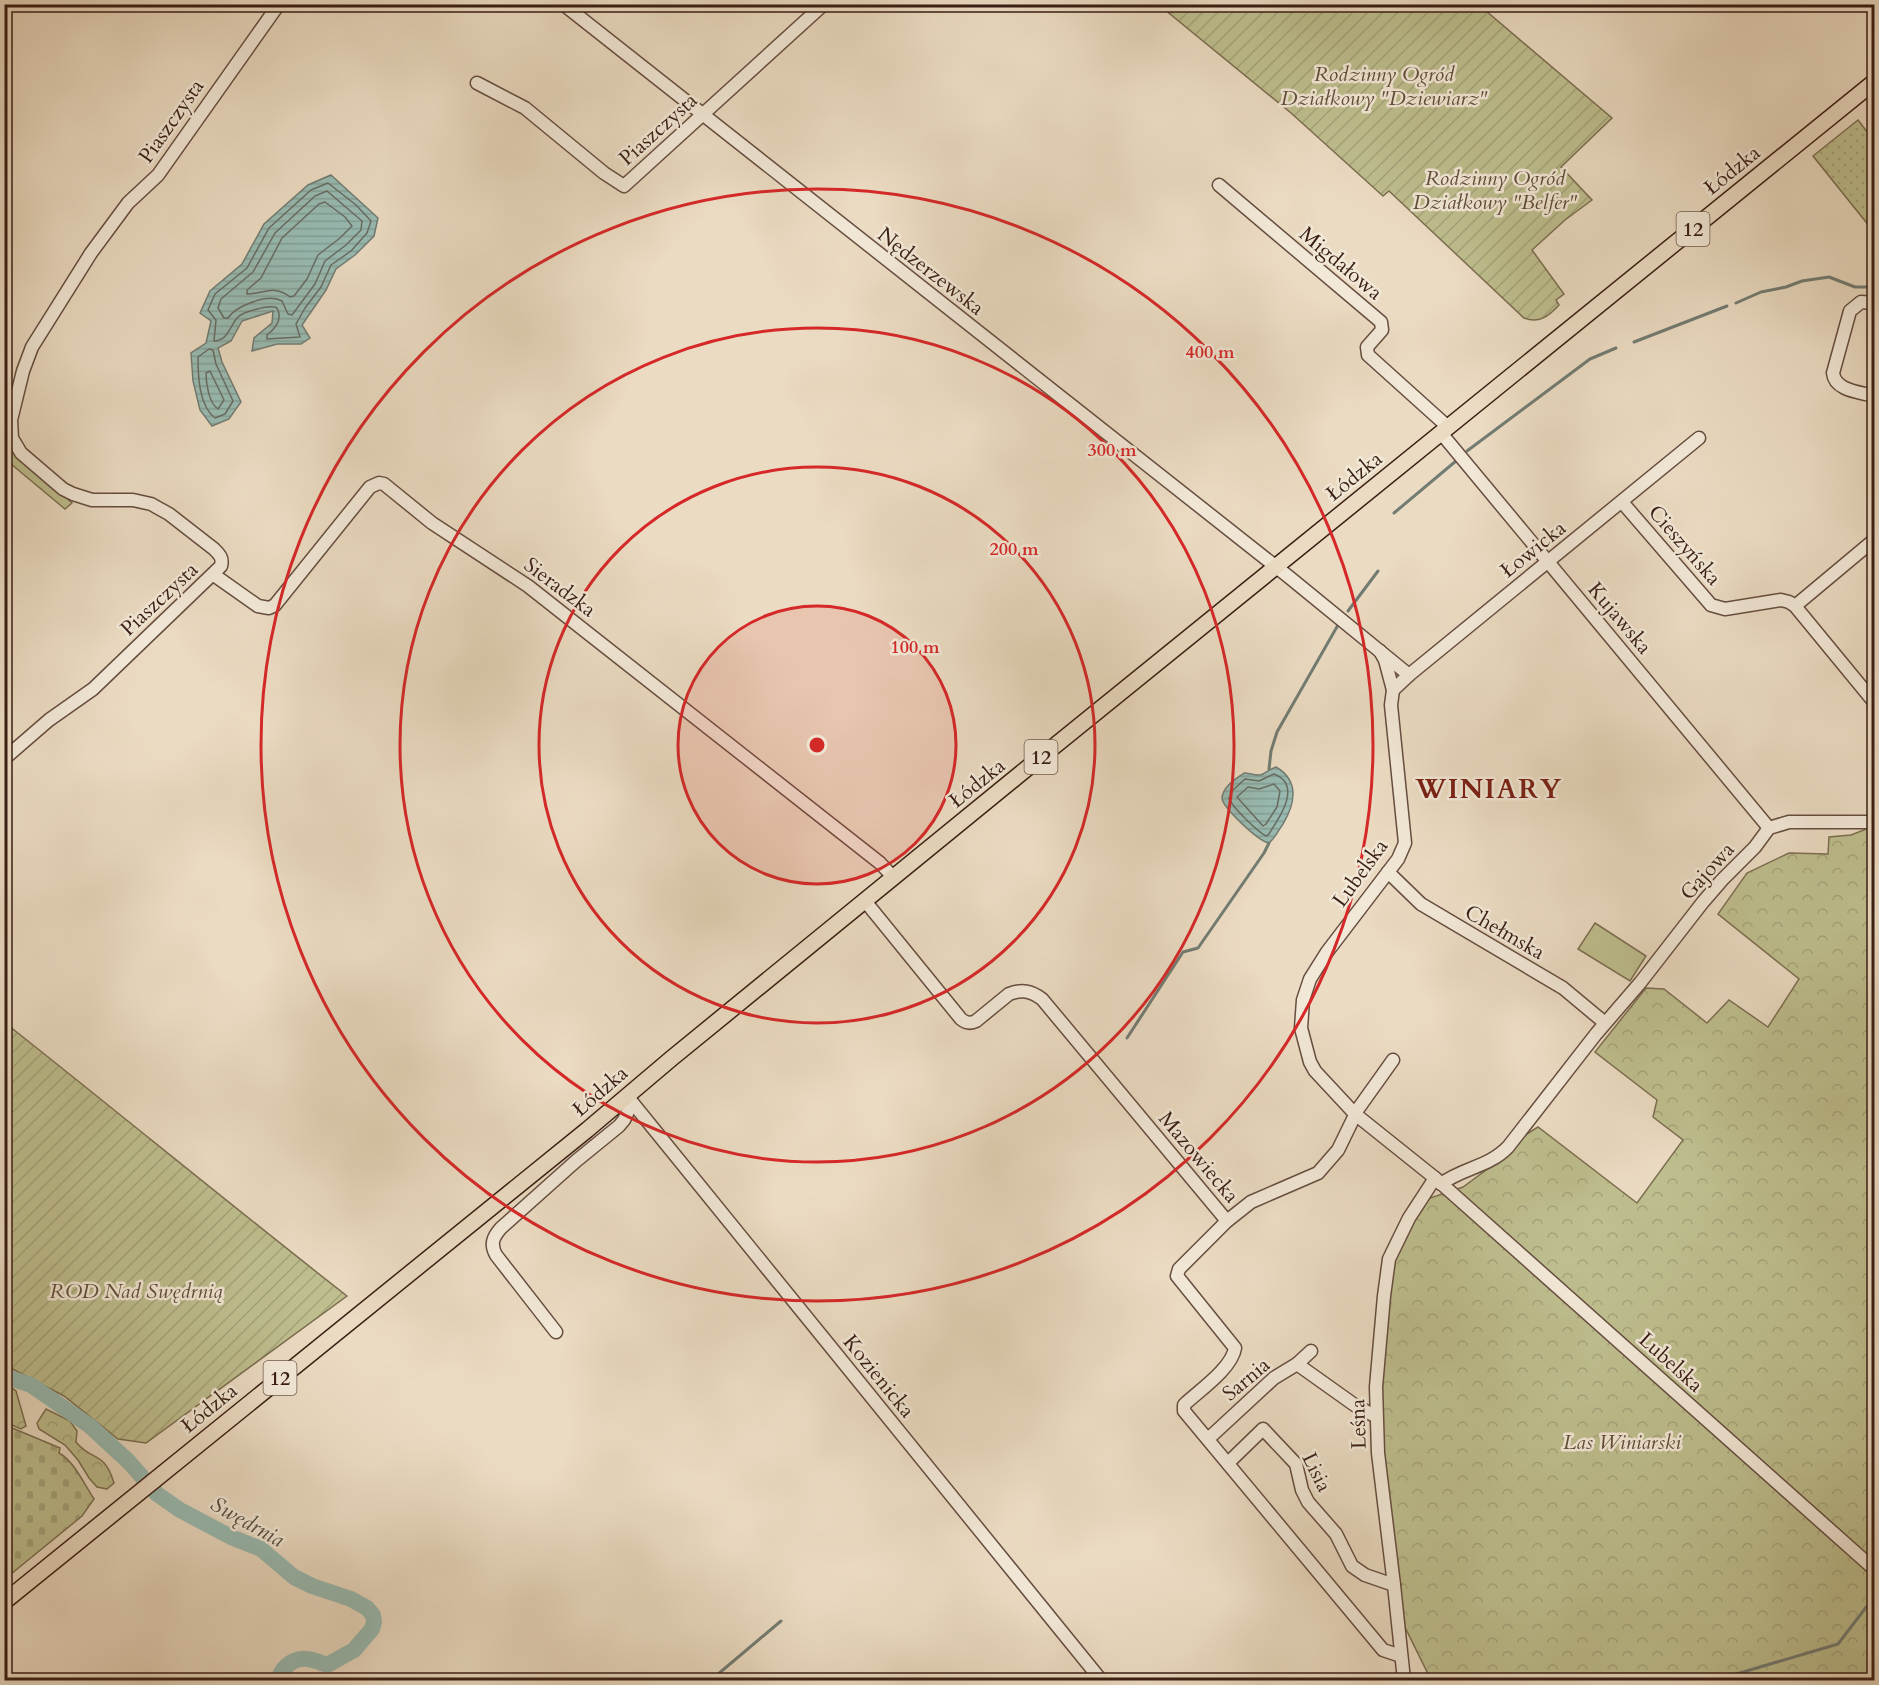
<svg xmlns="http://www.w3.org/2000/svg" width="1879" height="1685" font-family="Cardo,serif">
<style>
.grass{fill:url(#grass-dots);stroke:#7c6e51;stroke-width:1.5}
.forest{fill:url(#forest-crowns);stroke:#7c6e51;stroke-width:1.5}
.cemetery{fill:url(#cemetery-stones);stroke:#7c6e51;stroke-width:1.5}
.garden{fill:url(#garden-furrows);stroke:#7c6e51;stroke-width:1.5}
.pitch{fill:#bebe8e;stroke:#7c6e51;stroke-width:1.5}
.water{fill:url(#water-rules);stroke:#727c73;stroke-width:1.5}
.lines{fill:none;stroke-linecap:round;stroke-linejoin:round}
.shore{stroke:#686c63;stroke-width:1.5}
.stream{stroke:#727c73;stroke-width:3}
.river{stroke:#98bbb2;stroke-width:16}
.minor-casing{stroke:#664d40;stroke-width:15}
.major-casing{stroke:#391e14;stroke-width:18}
.minor{stroke:#f2e8d7;stroke-width:12}
.major{stroke:#ebdbc2;stroke-width:15}
.ring{fill:none;stroke:#d62828;stroke-width:3}
.labels{text-anchor:middle;stroke-width:5;stroke-linejoin:round;paint-order:stroke}
.shield{fill:#f2e8d7;stroke:#705b4e;stroke-width:1.5}
.shield-label{font-size:20px;font-weight:bold;fill:#391e14}
.park-label{font-size:21px;font-style:italic;fill:#614e39;stroke:#f2e8d7}
.street-label{font-size:21px;fill:#391e14;stroke:#f2e8d7}
.water-label{font-size:22px;font-style:italic;fill:#564d43;stroke:#f2e8d7}
.district-label{font-size:27px;font-weight:bold;letter-spacing:1.5px;fill:#7a1f14;stroke:#f2e8d7}
.centre{fill:#d62828;stroke:#f2e8d7;stroke-width:3}
.ring-label{font-size:18px;text-anchor:middle;font-weight:bold;fill:#d62828;stroke:#f2e8d7;stroke-width:5;stroke-linejoin:round;paint-order:stroke}
</style>
<defs>
<pattern id="grass-dots" width="8" height="8" patternUnits="userSpaceOnUse" patternTransform="scale(1.5)"><rect width="8" height="8" fill="#bebe8e"/><path d="M2 2h.1M6 6h.1" fill="none" stroke="#a4a37a" stroke-width="1.8" stroke-linecap="round"/></pattern>
<pattern id="forest-crowns" width="20" height="18" patternUnits="userSpaceOnUse" patternTransform="scale(1.5)"><rect width="20" height="18" fill="#bebe8e"/><path d="M2 6a3 3 0 1 1 6 0M12 15a3 3 0 1 1 6 0" fill="none" stroke="#a4a37a"/></pattern>
<pattern id="cemetery-stones" width="16" height="16" patternUnits="userSpaceOnUse" patternTransform="scale(1.5)"><rect width="16" height="16" fill="#bebe8e"/><path d="M2 7V4a2 2 0 0 1 4 0v3zM10 15v-3a2 2 0 0 1 4 0v3z" fill="#a4a37a"/></pattern>
<pattern id="garden-furrows" width="10" height="10" patternUnits="userSpaceOnUse" patternTransform="scale(1.5)"><rect width="10" height="10" fill="#bebe8e"/><path d="M-1 1l2-2M0 10L10 0M9 11l2-2" fill="none" stroke="#a4a37a"/></pattern>
<pattern id="water-rules" width="6" height="5" patternUnits="userSpaceOnUse" patternTransform="scale(1.5)"><rect width="6" height="5" fill="#98bbb2"/><path d="M0 2.5h6" fill="none" stroke="#84a098"/></pattern>
</defs>
<rect width="100%" height="100%" fill="#ebdbc2"/>
<filter id="stains"><feTurbulence type="fractalNoise" baseFrequency=".00333" numOctaves="4"/><feColorMatrix values="0 0 0 0 .2 0 0 0 0 .09 0 0 0 0 .02 0 0 0 .5 -.17"/></filter>
<radialGradient id="worn" r=".72"><stop offset=".6" stop-color="#630" stop-opacity="0"/><stop offset="1" stop-color="#630" stop-opacity=".3"/></radialGradient>
<polygon class="grass" points="1858,120 1874,141 1874,232 1813,156"/>
<g class="forest">
<polygon points="4,382 12,391 6,442 72,503 65,509 5,459"/>
<polygon points="1874,826 1874,1680 1431,1680 1402,1621 1385,1474 1380,1402 1392,1265 1406,1234 1427,1199 1463,1187 1505,1156 1522,1137 1538,1127 1637,1203 1683,1140 1653,1117 1657,1100 1595,1052 1646,988 1664,989 1707,1023 1729,1000 1768,1027 1799,979 1718,914 1747,873 1789,853 1828,854 1829,837 1851,835"/>
<polygon points="5,1383 16,1391 26,1426 21,1429 5,1422"/>
<path d="M46 1409 70 1421 77 1431 76 1442C92 1462 104 1450 114 1483L107 1489 97 1487 89 1478 78 1460 65 1445 39 1429 37 1423Z"/>
</g>
<path class="cemetery" d="M5 1425 60 1448 59 1453C74 1461 84 1484 94 1499L82 1516 5 1579Z"/>
<g class="garden">
<path d="M1159 5H1479L1612 118 1561 167 1592 200 1565 220 1532 250 1564 294 1556 300 1559 305C1549 316 1539 324 1524 318L1389 191 1383 196 1291 113Z"/>
<path d="M4 1022C119 1113 232 1206 347 1296L146 1443 118 1439 64 1396 5 1365Z"/>
</g>
<polygon class="pitch" points="1595,923 1646,956 1630,981 1578,949"/>
<g class="water">
<polygon points="331,175 378,218 374,236 355,255 336,269 326,290 302,325 310,338 301,344 277,344 252,351 254,338 272,323 273,311 242,321 231,341 218,348 222,362 241,402 229,419 212,426 200,410 193,381 191,353 206,343 211,321 200,313 210,291 242,264 264,224 308,185"/>
<path d="M1276 767C1300 781 1295 804 1283 824 1278 831 1275 838 1269 843 1258 841 1222 807 1222 798 1223 786 1236 779 1244 773 1250 773 1258 777 1263 774 1269 771 1270 769 1276 767Z"/>
</g>
<g class="lines">
<g class="shore">
<path d="M328 183 356 205 371 221 367 233 351 251 331 265 321 287 305 308 296 324 300 337 267 339V335C276 328 283 319 277 308 270 304 242 312 237 318 229 328 228 340 214 341L216 320 208 310 215 294 247 268 269 228 311 190Z"/>
<path d="M327 191 362 221 361 230 346 245 325 261 315 284 292 315 288 314 282 301C268 293 236 306 228 318H224L218 308 221 299 253 272 275 233 315 196Z"/>
<path d="M325 202 345 217 352 226 340 238 318 255 307 279 294 296 290 297C274 284 264 294 247 294V290L261 278 282 238 319 204Z"/>
<path d="M209 349 213 350 216 364 233 401 225 414 215 418C199 406 198 376 198 357Z"/>
<path d="M210 371 224 400 218 409C209 403 206 384 206 373Z"/>
<path d="M1274 774C1303 785 1279 819 1268 835L1266 836C1258 832 1231 806 1229 798L1233 790 1245 779 1259 781Z"/>
<polygon points="1274,784 1280,791 1277,807 1266,824 1263,826 1237,797 1248,787 1259,789"/>
</g>
<g class="stream">
<polyline points="1736,303 1761,292 1786,287 1802,281 1829,277 1855,287 1874,287"/>
<polyline points="1634,342 1727,306"/>
<polyline points="1467,451 1590,359 1616,348"/>
<polyline points="1394,513 1456,461"/>
<polyline points="1348,611 1378,571"/>
<polyline points="1269,769 1271,751 1277,732 1338,625"/>
<polyline points="1127,1038 1183,952 1198,948 1264,853 1269,843"/>
<polyline points="711,1680 781,1621"/>
<polyline points="1716,1680 1838,1644 1874,1597"/>
</g>
<path class="river" d="M4 1376 31 1385 90 1426 129 1462 157 1494 180 1510 231 1537 261 1549 294 1577 312 1586 351 1599 367 1608 373 1615 374 1622 372 1629 354 1650 329 1664C323 1665 321 1662 316 1661 298 1654 283 1664 278 1680"/>
<g class="minor-casing">
<g id="minor">
<polyline points="563,4 1289,577 1409,675"/>
<polyline points="477,83 525,108 604,173 624,186 824,4"/>
<polyline points="1219,185 1381,322 1382,330 1367,347 1368,355 1448,427"/>
<path d="M1874 303 1861 302 1850 311 1833 373C1835 391 1860 392 1874 396"/>
<polyline points="1441,433 1769,828"/>
<polyline points="1622,502 1711,605 1725,609 1781,600 1789,602 1795,606 1874,702"/>
<polyline points="214,575 258,606 269,608 275,605 370,487 379,483 384,484 432,523 528,586 880,863 894,878"/>
<polyline points="1795,606 1874,540"/>
<polyline points="1380,651 1385,660 1393,690 1391,705 1405,843 1398,859 1327,952 1310,979 1303,1000 1301,1028 1310,1062 1315,1071 1355,1114 1435,1178 1874,1569"/>
<polyline points="1393,690 1409,675 1699,438"/>
<path d="M4 759 49 720 93 689 221 566C223 558 220 555 214 549L169 514 151 504 133 500H92L73 494 63 489 21 453 12 438 11 420 23 371 32 347 91 253 128 203 158 175 279 4"/>
<polyline points="1388,872 1421,904 1563,988 1605,1023"/>
<path d="M865 901 961 1019C966 1023 970 1024 976 1021L1009 994C1022 989 1031 991 1042 999L1227 1221"/>
<path d="M1393 1060 1358 1109 1338 1150 1318 1173 1251 1202 1227 1221 1179 1269 1177 1276 1235 1348C1232 1368 1200 1390 1186 1403L1184 1405V1411L1383 1650 1401 1656"/>
<polyline points="627,1096 1101,1680"/>
<path d="M1441 1184C1462 1168 1489 1167 1508 1147L1596 1034 1640 983 1703 902 1722 880 1755 847 1769 828 1789 822H1874"/>
<path d="M556 1332 496 1255C490 1244 493 1237 501 1228L576 1161 619 1126 624 1120 632 1103"/>
<polyline points="1297,1364 1356,1406 1375,1416"/>
<polyline points="1208,1439 1274,1378 1297,1364 1311,1351"/>
<polyline points="1228,1463 1263,1429 1296,1464 1302,1490 1308,1502 1336,1534 1352,1566 1365,1575 1394,1585"/>
<polyline points="1404,1680 1394,1585 1378,1453 1376,1387 1384,1296 1389,1259 1409,1218 1435,1178"/>
</g>
</g>
<g class="major-casing">
<polyline id="major" points="4,1602 587,1130 672,1058 1020,774 1874,82"/>
</g>
<use href="#minor" class="minor"/>
<use href="#major" class="major"/>
</g>
<circle cx="817" cy="745" r="139" fill="#d62828" fill-opacity=".12"/>
<g class="ring">
<circle cx="817" cy="745" r="139"/>
<circle cx="817" cy="745" r="278"/>
<circle cx="817" cy="745" r="417"/>
<circle cx="817" cy="745" r="556"/>
</g>
<g class="labels">
<g class="shield">
<rect x="1676.5" y="212" width="33" height="34" rx="4.5"/>
<rect x="1024.5" y="740" width="33" height="34" rx="4.5"/>
<rect x="263.5" y="1361" width="33" height="34" rx="4.5"/>
</g>
<g class="shield-label">
<text x="1693" y="236">12</text>
<text x="1041" y="764">12</text>
<text x="280" y="1385">12</text>
</g>
<g class="park-label">
<text x="1384" y="81">Rodzinny Ogród<tspan x="1384" dy="24">Działkowy "Dziewiarz"</tspan></text>
<text x="1495" y="185">Rodzinny Ogród<tspan x="1495" dy="24">Działkowy "Belfer"</tspan></text>
<text x="136" y="1298">ROD Nad Swędrnią</text>
<text x="1622" y="1449">Las Winiarski</text>
</g>
<g class="street-label">
<text transform="translate(171 121) rotate(-55)" y="7">Piaszczysta</text>
<text transform="translate(658 129) rotate(-42)" y="7">Piaszczysta</text>
<text transform="translate(1732 170) rotate(-39)" y="7">Łódzka</text>
<text transform="translate(1341 263) rotate(40)" y="7">Migdałowa</text>
<text transform="translate(931 271) rotate(38)" y="7">Nędzerzewska</text>
<text transform="translate(1354 476) rotate(-39)" y="7">Łódzka</text>
<text transform="translate(1685 545) rotate(49)" y="7">Cieszyńska</text>
<text transform="translate(1533 549) rotate(-39)" y="7">Łowicka</text>
<text transform="translate(560 587) rotate(37)" y="7">Sieradzka</text>
<text transform="translate(159 599) rotate(-43)" y="7">Piaszczysta</text>
<text transform="translate(1620 618) rotate(50)" y="7">Kujawska</text>
<text transform="translate(977 783) rotate(-39)" y="7">Łódzka</text>
<text transform="translate(1707 871) rotate(-48)" y="7">Gajowa</text>
<text transform="translate(1360 873) rotate(-54)" y="7">Lubelska</text>
<text transform="translate(1505 932) rotate(30)" y="7">Chełmska</text>
<text transform="translate(600 1091) rotate(-41)" y="7">Łódzka</text>
<text transform="translate(1199 1157) rotate(50)" y="7">Mazowiecka</text>
<text transform="translate(1671 1362) rotate(42)" y="7">Lubelska</text>
<text transform="translate(879 1376) rotate(51)" y="7">Kozienicka</text>
<text transform="translate(1246 1379) rotate(-40)" y="7">Sarnia</text>
<text transform="translate(209 1408) rotate(-39)" y="7">Łódzka</text>
<text transform="translate(1358 1424) rotate(-92)" y="7">Leśna</text>
<text transform="translate(1317 1472) rotate(64)" y="7">Lisia</text>
</g>
<g class="water-label">
<text transform="translate(248 1521) rotate(29)" y="8">Swędrnia</text>
</g>
<g class="district-label">
<text x="1489" y="798">WINIARY</text>
</g>
</g>
<circle cx="817" cy="745" r="9" class="centre"/>
<g class="ring-label">
<text x="1210" y="358">400 m</text>
<text x="1112" y="456">300 m</text>
<text x="1014" y="555">200 m</text>
<text x="915" y="653">100 m</text>
</g>
<rect width="1879" height="1685" fill="none" stroke="#ebdbc2" stroke-width="24"/>
<rect x="6" y="6" width="1867" height="1673" fill="none" stroke="#391e14" stroke-width="3"/>
<rect x="12" y="12" width="1855" height="1661" fill="none" stroke="#391e14" stroke-width="1.5"/>
<rect width="100%" height="100%" filter="url(#stains)"/>
<rect width="100%" height="100%" fill="url(#worn)"/>
</svg>
